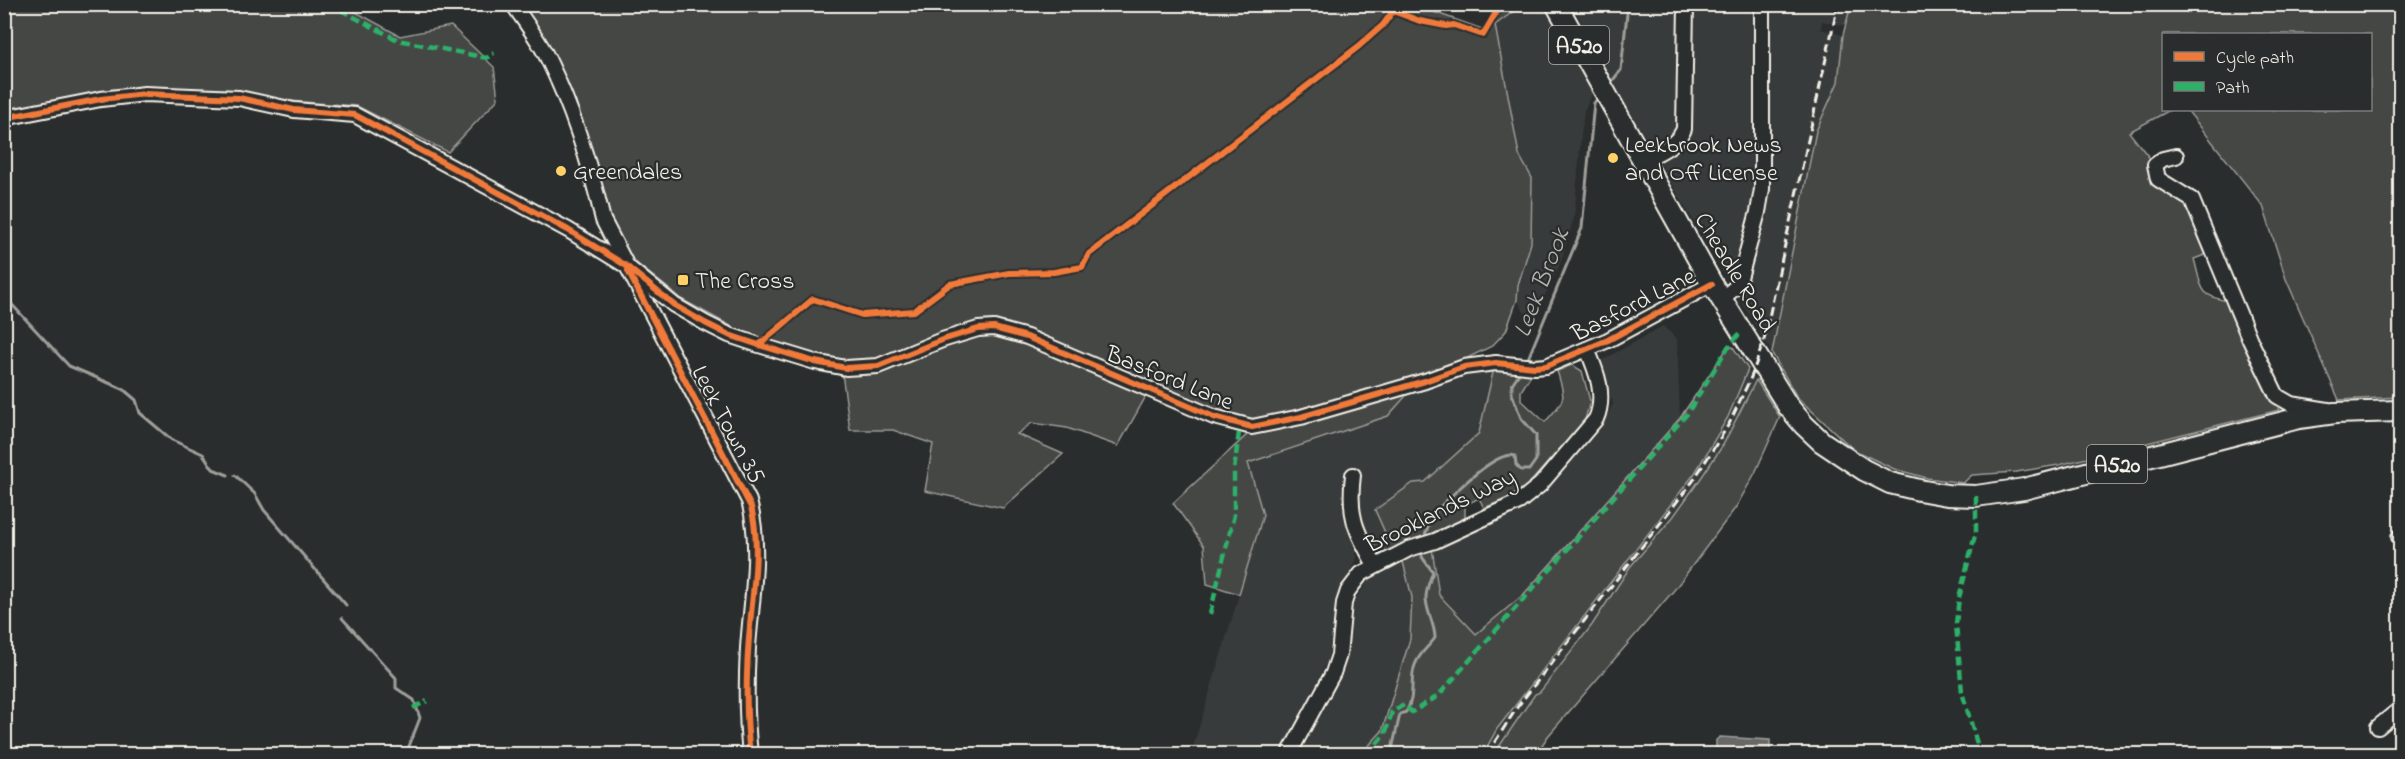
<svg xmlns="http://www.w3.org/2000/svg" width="2405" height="759" font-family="'Indie Flower',sans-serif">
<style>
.built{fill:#373a3a}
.green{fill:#444645;stroke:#9c9c96;stroke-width:1.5}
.water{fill:#676866;stroke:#9f9f9a;stroke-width:1.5}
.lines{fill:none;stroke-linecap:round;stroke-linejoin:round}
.stream{stroke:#9f9f9a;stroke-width:3}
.minor-casing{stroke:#f4f1e8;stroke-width:18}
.highway-casing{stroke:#f4f1e8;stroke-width:24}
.minor{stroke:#2a2d2e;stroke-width:14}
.highway{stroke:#2a2d2e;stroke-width:20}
.rail{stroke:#f4f1e8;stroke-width:3;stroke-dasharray:9 4.5;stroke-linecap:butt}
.quiet{stroke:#2db169;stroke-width:4.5;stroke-dasharray:9 4.5;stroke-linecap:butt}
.cycleway-casing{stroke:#2a2d2e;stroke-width:10}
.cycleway{stroke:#f17a3a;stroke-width:6}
.poi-dot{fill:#ffd166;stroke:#2a2d2e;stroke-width:2}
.labels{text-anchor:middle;stroke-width:4.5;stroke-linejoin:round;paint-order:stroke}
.shield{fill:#2a2d2e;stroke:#b7b6b0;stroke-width:1.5}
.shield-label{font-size:22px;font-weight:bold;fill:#f4f1e8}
.poi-label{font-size:24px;fill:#f4f1e8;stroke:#2a2d2e;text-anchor:start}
.street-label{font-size:24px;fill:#f4f1e8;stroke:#2a2d2e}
.water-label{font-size:26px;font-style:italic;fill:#b5b3ae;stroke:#2a2d2e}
</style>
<rect width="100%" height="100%" fill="#2a2d2e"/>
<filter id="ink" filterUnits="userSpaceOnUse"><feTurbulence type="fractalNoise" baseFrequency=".0167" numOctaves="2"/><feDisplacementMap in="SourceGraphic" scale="12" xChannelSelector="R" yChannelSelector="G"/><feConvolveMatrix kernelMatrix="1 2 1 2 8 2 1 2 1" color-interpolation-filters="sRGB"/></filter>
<g filter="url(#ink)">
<g class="built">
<polygon points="1518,5 1542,5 1573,56 1592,94 1584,111 1581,136 1574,218 1560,264 1535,316 1525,314 1517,300 1518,285 1531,243 1532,178 1519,155 1495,25 1514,11"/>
<polygon points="1572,5 1851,5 1846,26 1822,21 1821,29 1843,35 1830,159 1783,360 1772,353 1738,297 1749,261 1760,198 1729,283 1620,94"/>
<polygon points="1663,326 1677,339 1680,417 1728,347 1733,347 1780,417 1755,473 1736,507 1675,589 1581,697 1536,754 1410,754 1476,635 1439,595 1432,548 1526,506 1601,427 1613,404 1601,361"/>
<polygon points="1494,368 1479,433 1425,482 1413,483 1400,494 1387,537 1372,545 1362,527 1357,502 1360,471 1346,470 1344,509 1357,558 1344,583 1334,622 1328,660 1281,754 1191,754 1263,515 1248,463 1388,416 1413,388 1468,371"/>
<polygon points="1402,558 1412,597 1410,639 1382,731 1361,754 1303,754 1302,751 1314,726 1343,670 1347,657 1354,601 1371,577"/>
</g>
<g class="green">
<polygon points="1433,4 1431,11 1482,29 1499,5 1518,5 1514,11 1495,25 1519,155 1532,178 1531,243 1518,285 1517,300 1506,331 1492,346 1453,365 1376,390 1251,421 1210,412 1009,323 994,321 978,323 877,361 849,362 812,355 738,330 683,300 630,258 607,219 596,173 519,5"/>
<polygon points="4,5 343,5 400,36 451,26 494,67 498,99 448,152 357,106 289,101 213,90 157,87 99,94 5,114"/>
<path d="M1851 5H2400V397L2339 400 2286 279 2263 206 2187 110H2370V34H2164V110H2170L2129 132 2155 165 2151 184C2194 204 2193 211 2210 253L2194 259C2202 286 2197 296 2228 301L2279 410 2059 465 2016 472 1972 475 1963 483 1927 478 1894 469 1854 450 1797 397 1772 353 1816 131 1838 82 1843 35Z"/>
<polygon points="996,333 1025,342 1146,396 1118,446 1067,428 1032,423 1017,434 1063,454 1003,508 925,491 933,444 893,430 850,430 842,373 900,363 977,334"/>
<polygon points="1728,347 1733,347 1748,369 1728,417 1695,473 1497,729 1483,754 1361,754 1382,731 1410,639 1412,597 1402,558 1432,548 1439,595 1476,634 1523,595 1680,418"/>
<path d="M1572 365 1582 371 1590 401 1585 420 1521 493 1484 508 1479 498 1465 505V519L1388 552 1377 554 1372 552V545L1387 537 1375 510 1413 483 1425 482 1479 433 1494 368 1533 372 1521 391V400L1545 422C1565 399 1567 401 1557 371Z"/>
<polygon points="1756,380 1780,417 1755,473 1736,507 1675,589 1548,736 1536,754 1494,754 1535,694 1540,692 1592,625 1630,567 1673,517 1701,478 1723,445"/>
<polygon points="1413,388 1388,416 1248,463 1263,515 1239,594 1207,584 1204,546 1173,503 1248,434"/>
</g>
<polygon class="water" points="1720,737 1770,740 1770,754 1716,754 1716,740"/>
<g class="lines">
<g class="stream">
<polyline points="1609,85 1621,70 1628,4"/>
<polyline points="4,296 69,366 123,389 136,400 140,413 172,440 203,454 213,469 228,475"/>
<polyline points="1527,361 1582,228 1594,103 1599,97"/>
<polyline points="235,475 255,494 264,510 346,605"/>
<path d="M1424 539 1430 520 1436 511C1450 497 1496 449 1515 456L1516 465 1521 470H1529L1536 460V435L1521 418 1512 394V384L1522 369"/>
<polyline points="342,618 396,678 396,688 414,700 420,718 406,754"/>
<path d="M1391 754 1400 714 1406 712C1416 697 1409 680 1415 665 1420 652 1428 648 1435 638 1435 623 1425 610 1426 596 1427 588 1430 579 1433 572L1422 557 1423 549"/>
</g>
<g class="minor-casing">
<g id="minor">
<path d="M513 4C525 22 539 40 548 59 573 110 590 164 603 220L749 501C762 549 751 600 748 648 746 684 746 719 750 754"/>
<polyline points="4,118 101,99 145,94 239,98 294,110 355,115 568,230 625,265 674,305 705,323 729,335 759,345 815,362 846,368 878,366 942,340 978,329 994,328 1027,337 1214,417 1252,427 1301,417 1425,381 1464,367 1496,363 1535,367 1546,366 1608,340 1712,284"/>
<polyline points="2176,156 2163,159 2155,165 2158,179 2192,200 2250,340 2277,396 2291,404 2328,410"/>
<path d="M1643 161C1658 152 1677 146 1684 129L1686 4"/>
<polyline points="1722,299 1738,285 1758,212 1762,189 1762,4"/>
<path d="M1353 475C1348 515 1355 530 1375 565"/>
<polyline points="2399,537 2400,537"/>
<polyline points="2378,727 2400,709"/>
<path d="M1289 754 1333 673 1339 655 1344 603 1348 591 1361 574 1409 549 1435 541 1519 502 1540 485 1596 419C1606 396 1597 372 1587 349"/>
</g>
</g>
<g class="highway-casing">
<polyline id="highway" points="1556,4 1712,284 1788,406 1804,425 1822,442 1864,470 1890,483 1919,490 1947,495 1976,496 2024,489 2299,418 2335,413 2400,411"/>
</g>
<use href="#minor" class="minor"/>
<use href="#highway" class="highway"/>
<polyline class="rail" points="1487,754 1518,706 1693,481 1729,424 1752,375 1764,340 1838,4"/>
<g class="quiet">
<polyline points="329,4 398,40 487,58 494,53"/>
<polyline points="1976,496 1976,531 1959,598 1956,624 1962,692 1980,754"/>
<polyline points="1210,614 1234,515 1234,470 1240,425"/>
<polyline points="413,708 427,701"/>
<polyline points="1368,754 1385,734 1392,712 1404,705 1412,712 1438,696 1687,414 1728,347 1741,332"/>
</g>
<g class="cycleway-casing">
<g id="cycleway">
<polyline points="4,118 101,99 145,94 239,98 294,110 355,115 568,230 625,265 674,305 705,323 729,335 759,345 815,362 846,368 878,366 942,340 978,329 994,328 1027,337 1214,417 1252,427 1301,417 1425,381 1464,367 1496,363 1535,367 1546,366 1608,340 1712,284"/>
<path d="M628 271 751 507C761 545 753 587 750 626 746 669 745 712 750 754"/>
<polyline points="759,345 813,299 862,315 914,311 950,284 1009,273 1054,272 1082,267 1089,254 1359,46 1383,25 1393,11 1420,21 1446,26 1454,25 1483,35 1501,4"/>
</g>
</g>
<use href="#cycleway" class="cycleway"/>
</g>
</g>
<g class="poi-dot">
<circle cx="1613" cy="158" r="6"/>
<circle cx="561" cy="171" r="6"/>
<rect x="677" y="274" width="12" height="12" rx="3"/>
</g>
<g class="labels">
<g class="shield">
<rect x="1549" y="26" width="60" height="38" rx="4.5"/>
<rect x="2087" y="445" width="60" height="38" rx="4.5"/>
</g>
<g class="shield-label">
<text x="1579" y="53">A520</text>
<text x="2117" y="472">A520</text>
</g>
<g class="poi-label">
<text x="1625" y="152">Leekbrook News<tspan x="1625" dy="28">and Off License</tspan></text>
<text x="573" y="179">Greendales</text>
<text x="695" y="288">The Cross</text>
</g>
<g class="street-label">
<text transform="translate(1736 272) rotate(59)" y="8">Cheadle Road</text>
<text transform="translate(1633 304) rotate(-27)" y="8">Basford Lane</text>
<text transform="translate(1170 377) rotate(22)" y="8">Basford Lane</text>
<text transform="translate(729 424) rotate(62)" y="8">Leek Town 35</text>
<text transform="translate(1440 510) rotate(-26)" y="8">Brooklands Way</text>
</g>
<g class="water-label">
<text transform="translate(1540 282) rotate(-69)" y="9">Leek Brook</text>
</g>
</g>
<rect width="2405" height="759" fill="none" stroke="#2a2d2e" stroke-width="24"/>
<rect x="12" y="12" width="2381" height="735" fill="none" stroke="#f4f1e8" stroke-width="2" filter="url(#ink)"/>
<rect x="2162" y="33" width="210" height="78" fill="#2a2d2e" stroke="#7b7b78" stroke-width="1.5"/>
<rect x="2174" y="52" width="30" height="9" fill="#f17a3a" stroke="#7b7b78" stroke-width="1.5"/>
<text x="2216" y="63" font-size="18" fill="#f4f1e8">Cycle path</text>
<rect x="2174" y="82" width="30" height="9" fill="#2db169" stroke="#7b7b78" stroke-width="1.5"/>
<text x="2216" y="93" font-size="18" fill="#f4f1e8">Path</text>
</svg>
